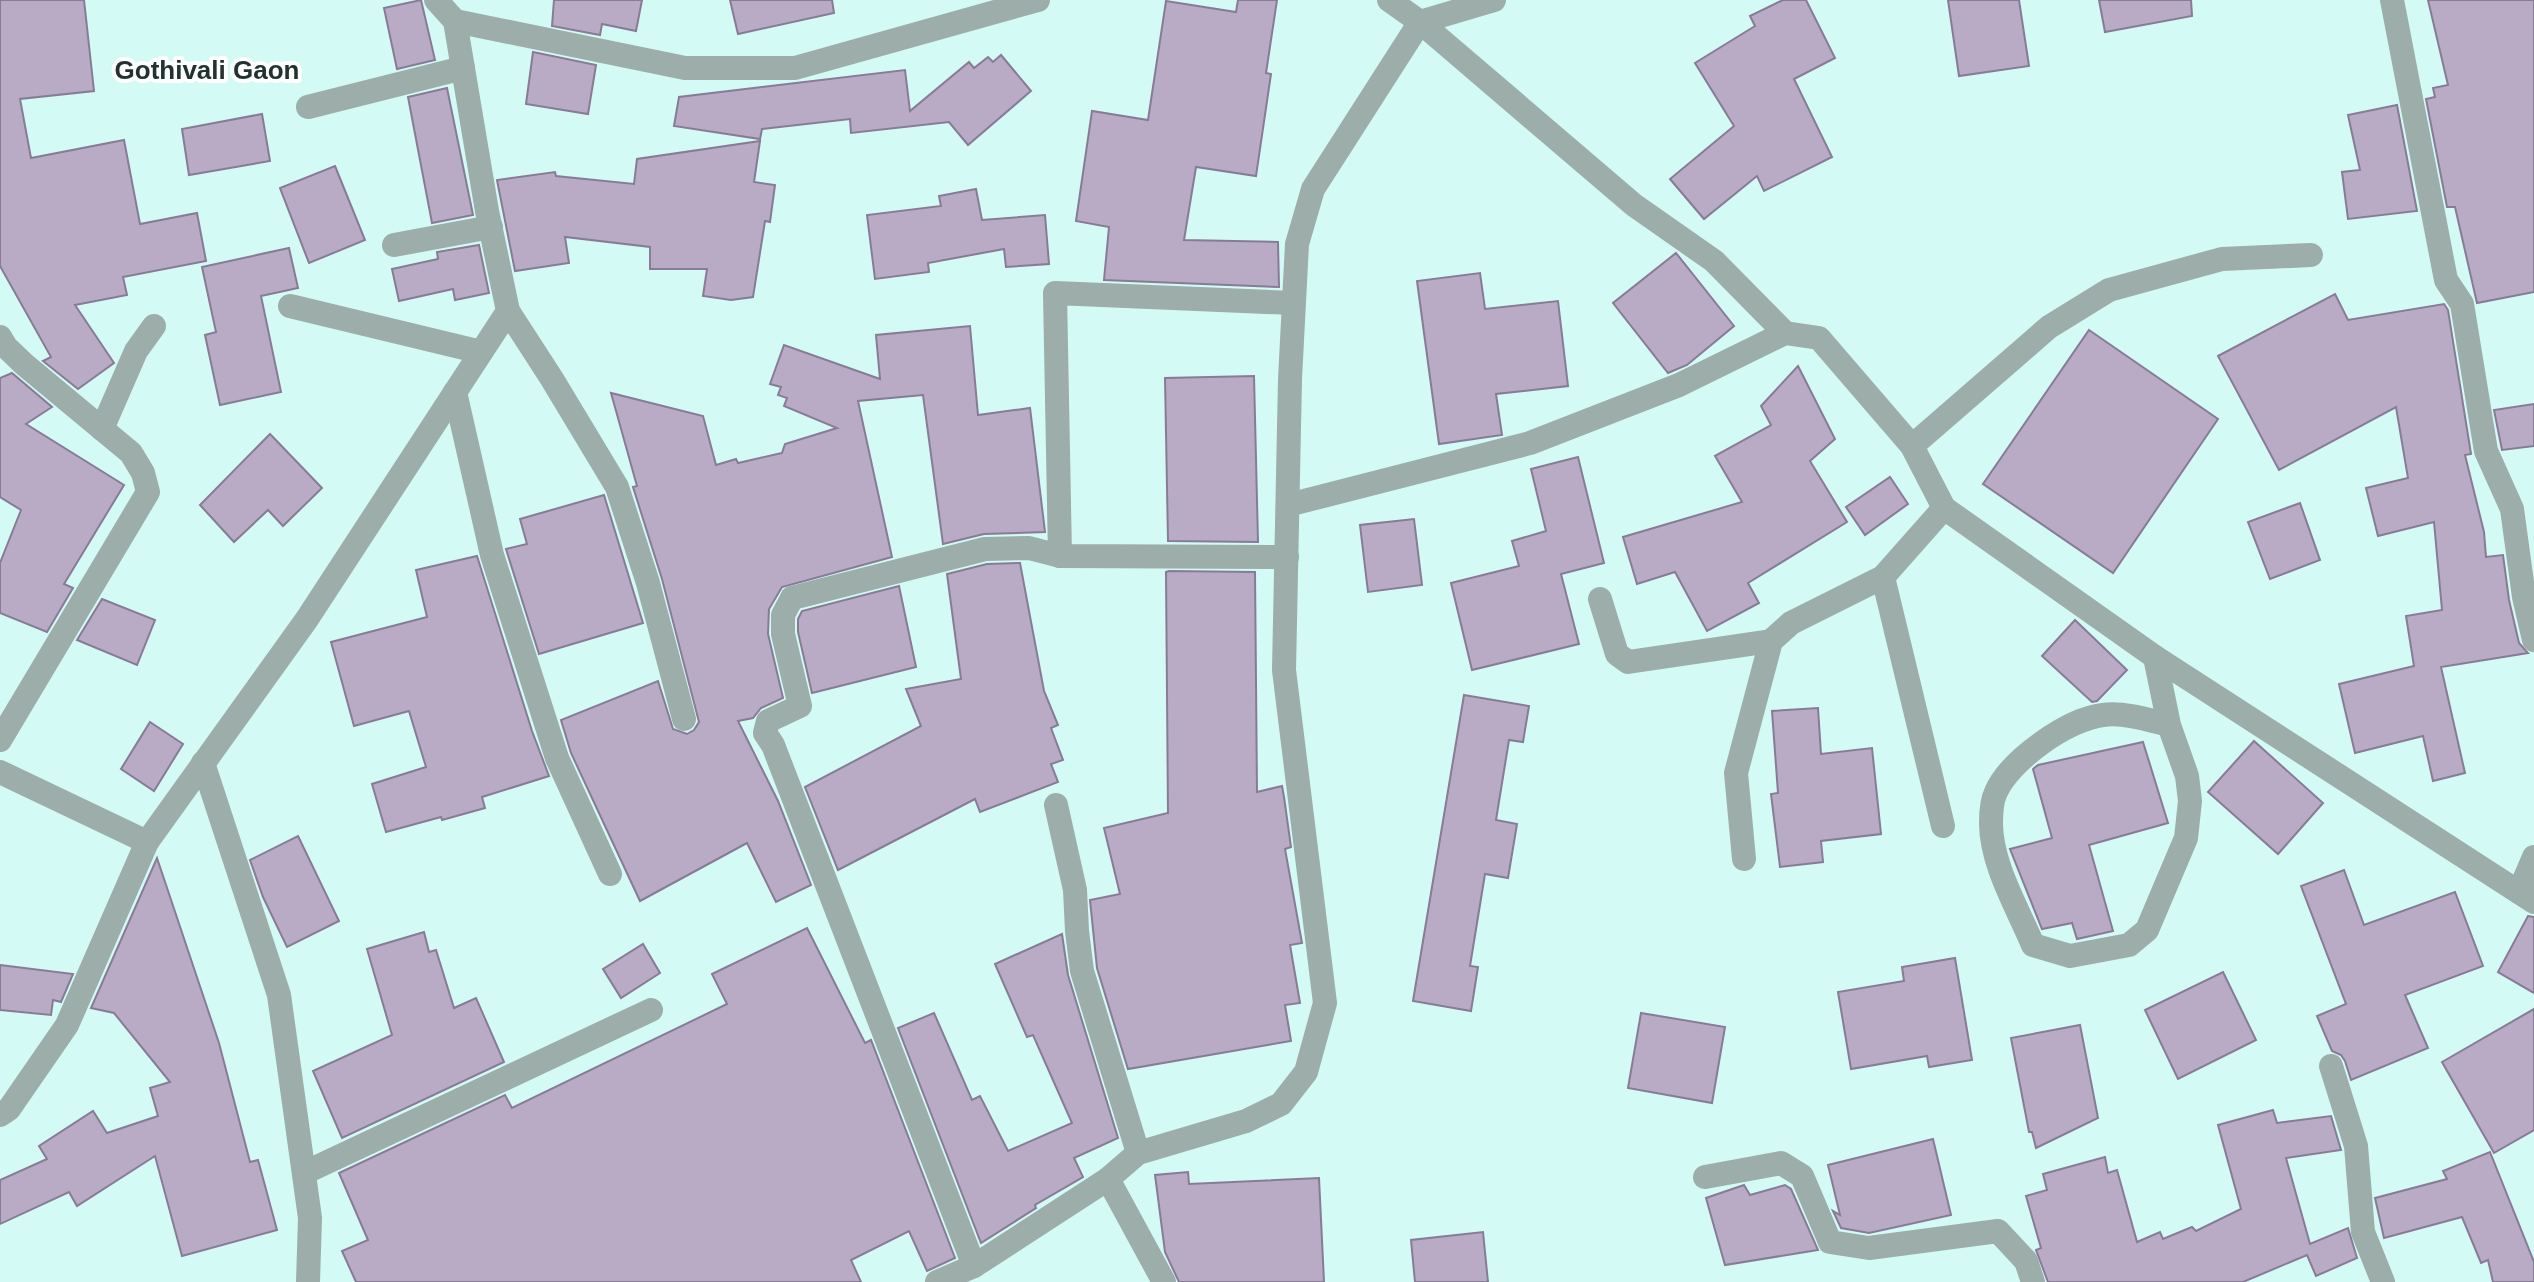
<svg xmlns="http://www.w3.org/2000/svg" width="2534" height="1282" font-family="Helvetica,sans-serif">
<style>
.building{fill:#b9abc6;stroke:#887b95;stroke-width:2}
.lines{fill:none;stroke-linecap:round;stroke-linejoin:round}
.street{stroke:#9cadaa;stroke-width:24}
.labels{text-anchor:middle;stroke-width:8;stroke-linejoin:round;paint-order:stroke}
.neighbourhood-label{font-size:26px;font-weight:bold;fill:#233230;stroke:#fdfdfd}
</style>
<rect width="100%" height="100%" fill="#d3faf4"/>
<g class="building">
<polygon points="0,0 84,0 94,91 20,99 31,158 124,140 140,224 197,213 206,261 123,277 127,295 75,305 114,363 78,389 43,361 51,357 0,266"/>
<polygon points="421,0 435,60 397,69 384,8"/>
<polygon points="554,0 642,0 636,31 602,24 600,35 552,26"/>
<polygon points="730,0 832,0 834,13 738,34"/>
<polygon points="1238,0 1277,0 1266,73 1271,74 1256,176 1196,167 1184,240 1278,242 1279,287 1104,280 1109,227 1076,221 1092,111 1148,120 1166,1 1236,12"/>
<polygon points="1783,0 1806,0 1835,58 1794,79 1832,157 1764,191 1757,176 1704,219 1670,179 1734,126 1695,63 1755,26 1750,16"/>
<polygon points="1948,0 2019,0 2029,66 1959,76"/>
<polygon points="2099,0 2191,0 2192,16 2105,32"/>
<polygon points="2428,0 2534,0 2534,292 2477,303 2455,207 2447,207 2426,99 2435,97 2433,88 2448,85"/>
<polygon points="533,52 596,65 588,114 526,104"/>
<polygon points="1001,55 1031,91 968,145 949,122 851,133 850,119 762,129 760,139 674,126 679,97 905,70 910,111 969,62 974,68 988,57 993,62"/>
<polygon points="447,88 473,215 432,223 408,97"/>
<polygon points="2397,105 2417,211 2348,219 2342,172 2360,170 2348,115"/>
<polygon points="262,114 270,161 189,175 182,129"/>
<polygon points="760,141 754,182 775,185 770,222 765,221 753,297 731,300 703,296 707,269 650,269 650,247 565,237 569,263 515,271 497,180 555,172 556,176 634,184 637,159"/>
<polygon points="335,166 365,240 309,263 280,188"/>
<polygon points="976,189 982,220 1045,215 1049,264 1006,267 1004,249 928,263 929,272 875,279 867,215 941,206 939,196"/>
<polygon points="479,245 489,293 455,300 453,289 399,301 392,269 438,259 437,252"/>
<polygon points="289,248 298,288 261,296 281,392 220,405 205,335 216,332 202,267"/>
<polygon points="1676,253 1734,326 1687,365 1668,373 1613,303"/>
<polygon points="1480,273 1485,309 1558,301 1568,386 1496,394 1502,435 1439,444 1417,281"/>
<polygon points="2335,294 2348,320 2444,304 2448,310 2471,454 2465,455 2484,532 2486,557 2503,555 2509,600 2519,643 2528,653 2441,667 2465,773 2433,781 2423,736 2355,753 2339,684 2414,666 2406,616 2442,610 2434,522 2378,536 2366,488 2408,478 2396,407 2279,470 2218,356"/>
<polygon points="970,326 978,415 1030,408 1045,532 984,534 943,544 923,395 858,401 892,557 782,587 769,609 768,634 783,698 761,708 753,718 738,721 778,801 811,885 776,902 747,843 640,901 571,753 561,720 658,681 673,729 687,734 694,730 699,722 662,579 633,487 637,486 611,393 703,416 716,465 736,459 738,463 782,453 785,444 837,428 784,406 787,398 778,395 781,387 770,384 784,345 880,379 876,335"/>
<polygon points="2089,330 2218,419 2113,573 1983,484"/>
<polygon points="1798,366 1835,439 1810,461 1847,522 1748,583 1759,603 1707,631 1675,572 1637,584 1623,537 1742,502 1715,456 1771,425 1761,406"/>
<polygon points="12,373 52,407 26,424 124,485 64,584 73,588 47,632 0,613 0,563 21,510 0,497 0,378"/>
<polygon points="1254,376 1258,542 1168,541 1165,378"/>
<polygon points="2534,404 2534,446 2502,450 2494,410"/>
<polygon points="270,434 322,488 283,526 268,510 234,542 200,505"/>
<polygon points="1578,457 1604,563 1561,574 1579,644 1472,670 1451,583 1519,566 1512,541 1546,531 1531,469"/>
<polygon points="1890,477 1908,504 1865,535 1846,507"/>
<polygon points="604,495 643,623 539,654 506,549 527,544 520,519"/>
<polygon points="2300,503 2320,560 2270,579 2248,522"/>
<polygon points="1414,519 1422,585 1368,592 1360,525"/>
<polygon points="477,556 532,731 549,776 482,797 485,808 442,820 441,817 386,832 372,784 426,767 409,711 354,726 331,642 427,617 416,570"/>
<polygon points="1020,563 1044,691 1058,725 1051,728 1063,760 1051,764 1058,782 980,812 975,799 838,870 805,787 921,726 906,689 961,679 947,574 987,564"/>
<polygon points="1169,571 1255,572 1257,792 1282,786 1284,797 1291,847 1285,849 1302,943 1290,945 1300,1003 1285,1005 1291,1041 1128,1069 1097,968 1090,900 1120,894 1104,828 1168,813 1166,572"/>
<polygon points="899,586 916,667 812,693 798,632 798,619 802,611"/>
<polygon points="102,599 155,620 137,665 77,640"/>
<polygon points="2075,620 2127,670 2097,701 2092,702 2042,656"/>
<polygon points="1464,695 1529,706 1523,742 1509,740 1496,820 1517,824 1508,878 1485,874 1470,966 1478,967 1471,1011 1413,1001"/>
<polygon points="1818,708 1821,754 1872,748 1881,834 1821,841 1823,862 1780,867 1771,794 1778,793 1772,711"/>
<polygon points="150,722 183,744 154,791 121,769"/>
<polygon points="2254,741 2323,803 2278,854 2208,792"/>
<polygon points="2143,742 2168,823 2089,845 2113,931 2077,939 2072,923 2042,929 2010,849 2052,838 2033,769 2038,765"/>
<polygon points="298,836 339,921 287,947 263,897 250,860"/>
<polygon points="157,858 219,1043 250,1162 258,1160 277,1230 182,1256 155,1156 77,1206 69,1192 0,1224 0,1180 47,1159 39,1146 93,1111 107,1133 158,1116 150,1088 170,1082 114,1013 91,1008"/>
<polygon points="2344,870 2364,925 2455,892 2483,966 2405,995 2428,1048 2351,1080 2345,1061 2341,1055 2332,1051 2317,1016 2346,1004 2301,886"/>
<polygon points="2528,916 2534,917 2534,993 2498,972"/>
<polygon points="807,928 865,1043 871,1040 955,1258 927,1271 909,1231 851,1260 861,1282 356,1282 342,1251 368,1240 339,1173 505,1095 512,1108 727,1004 712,974"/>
<polygon points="424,932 429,952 436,950 454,1008 476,998 504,1062 342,1138 313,1071 392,1035 367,949"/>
<polygon points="1062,934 1068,975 1118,1138 1074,1158 1083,1177 1035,1205 1036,1208 981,1243 898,1028 934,1013 972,1100 980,1096 1008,1151 1072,1123 1033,1035 1027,1037 995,964"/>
<polygon points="643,944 660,973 621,998 603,969"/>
<polygon points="1955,958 1972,1060 1929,1067 1927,1056 1851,1069 1838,992 1904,981 1902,967"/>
<polygon points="0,965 73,974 61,1002 53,1000 51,1015 0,1010"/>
<polygon points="2223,972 2256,1040 2178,1079 2145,1010"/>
<polygon points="2534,1009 2534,1130 2494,1153 2442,1062"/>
<polygon points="1641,1013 1725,1027 1712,1103 1628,1088"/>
<polygon points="2080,1025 2098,1118 2036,1148 2032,1132 2029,1132 2011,1038"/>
<polygon points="2273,1110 2277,1123 2331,1116 2341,1150 2286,1158 2310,1244 2348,1228 2357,1258 2316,1276 2307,1255 2243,1282 2048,1282 2036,1250 2041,1248 2026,1196 2047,1190 2043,1174 2105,1157 2108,1173 2117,1170 2137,1242 2160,1232 2163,1239 2192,1227 2196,1231 2241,1209 2218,1125"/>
<polygon points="1933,1139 1951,1215 1869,1233 1841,1228 1833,1211 1840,1215 1828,1165"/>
<polygon points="2490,1152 2534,1262 2534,1282 2493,1282 2488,1260 2481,1263 2462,1217 2384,1238 2375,1198 2447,1179 2443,1171"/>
<polygon points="1188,1172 1189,1184 1319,1178 1324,1282 1179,1282 1165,1252 1155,1175"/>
<polygon points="1744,1185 1750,1195 1785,1185 1791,1189 1818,1250 1725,1265 1706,1198"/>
<polygon points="1483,1232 1488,1282 1415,1282 1411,1240"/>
</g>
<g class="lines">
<g class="street">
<polyline points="1389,0 1420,22 1634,205 1714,261 1785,333"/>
<polyline points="2392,0 2446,280 2462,304 2486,451 2512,509 2524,597 2534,640"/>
<polyline points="455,21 685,68 795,68 1038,0"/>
<polyline points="308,107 463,68"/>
<polyline points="394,245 491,227"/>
<polyline points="290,306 481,352"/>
<polyline points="508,311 552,379 617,487 648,583 684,719"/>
<polyline points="0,337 6,347 25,365 131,453 143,473 148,492 0,740"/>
<polyline points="455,392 492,555 557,758 610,874"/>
<polyline points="102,429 136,351 154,326"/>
<polyline points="1912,446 2049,327 2109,290 2222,259 2311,255"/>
<polyline points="1288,505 1530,443 1679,385 1785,333 1819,338 1912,446 1944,508 2155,657 2534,902"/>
<polyline points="1060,556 1055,293 1293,303"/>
<polyline points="1883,577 1943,826"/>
<polyline points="1600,599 1617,654 1628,662 1771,641"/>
<path d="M2155 657 2169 725C2149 720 2124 712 2103 715 2068 719 2010 760 1996 792 1992 800 1991 814 1991 823 1991 864 2017 907 2033 945L2070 956 2129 945 2147 930 2186 838 2190 801 2187 776 2169 725"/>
<polyline points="203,763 279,995 310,1218 308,1282"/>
<polyline points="0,772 147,842"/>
<polyline points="1056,805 1075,890 1077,931 1082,971 1138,1153"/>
<polyline points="1744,859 1736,773 1771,641 1791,623 1883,577 1944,508"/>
<polyline points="2519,892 2534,857"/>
<polyline points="2331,1066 2356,1146 2363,1232 2383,1282"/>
<polyline points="0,1115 9,1109 67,1025 147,842 307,619 508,311 487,211 455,21 436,0"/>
<polyline points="304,1173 651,1010"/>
<polyline points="1705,1177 1781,1163 1802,1176 1830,1242 1869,1248 1998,1231 2026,1261 2033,1282"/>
<polyline points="1108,1179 1164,1282"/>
<polyline points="974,1266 773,745 765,733 768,721 800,706 783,634 783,615 792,598 985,549 1029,548 1060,556 1287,557"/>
<polyline points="937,1282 974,1266 1108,1179 1138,1153 1246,1121 1281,1104 1306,1072 1325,1003 1284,670 1290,379 1297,244 1313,189 1420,22 1494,0"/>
</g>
</g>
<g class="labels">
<g class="neighbourhood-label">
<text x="207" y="79">Gothivali Gaon</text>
</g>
</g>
</svg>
